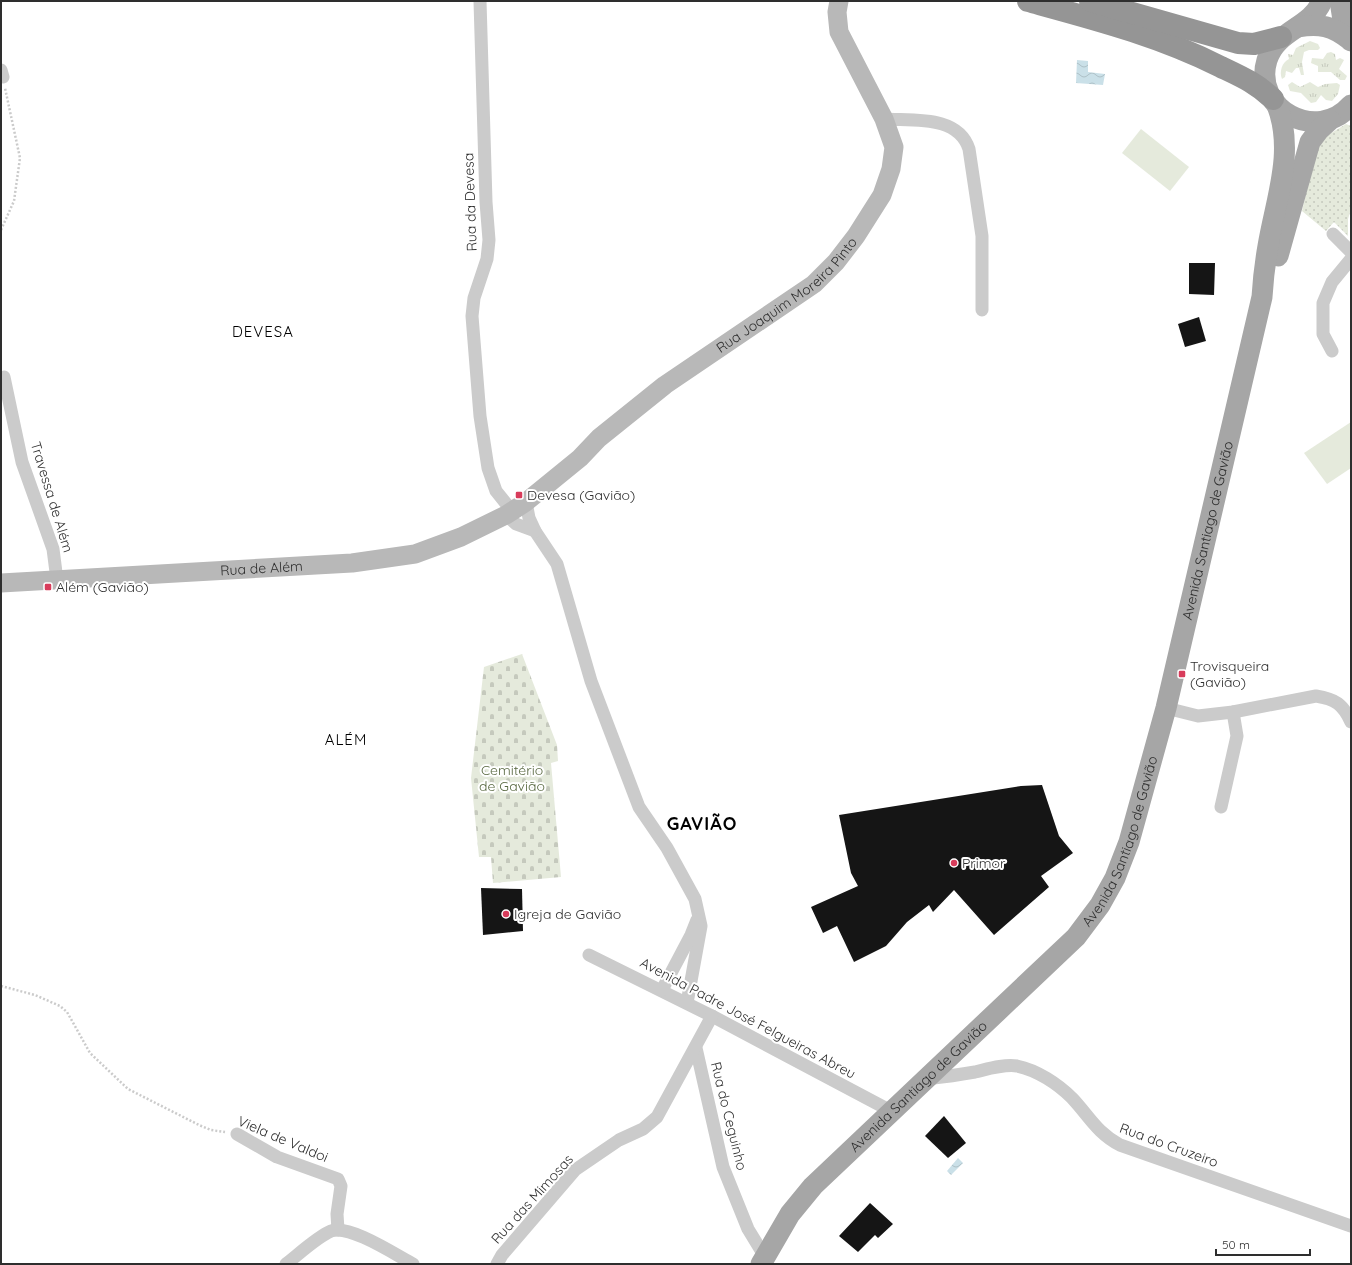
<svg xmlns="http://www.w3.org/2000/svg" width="1352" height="1265" font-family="Quicksand,sans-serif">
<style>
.grass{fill:url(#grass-tufts)}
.cemetery{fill:url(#cemetery-stones)}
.garden{fill:url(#garden-dots)}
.pitch{fill:#e5eadc}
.water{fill:url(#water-waves)}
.building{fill:#151515}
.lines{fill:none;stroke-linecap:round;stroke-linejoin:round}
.path{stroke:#cbcbcb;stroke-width:2.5;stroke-dasharray:2 2;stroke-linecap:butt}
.street{stroke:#cbcbcb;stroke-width:13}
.secondary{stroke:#b8b8b8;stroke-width:19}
.primary{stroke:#a6a6a6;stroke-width:21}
.highway{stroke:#959595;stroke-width:22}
.poi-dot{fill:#d83c5b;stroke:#fff;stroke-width:1.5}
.labels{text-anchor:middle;stroke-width:4;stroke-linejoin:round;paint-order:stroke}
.street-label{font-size:14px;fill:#2e2e2e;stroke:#fff}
.poi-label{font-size:14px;fill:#2e2e2e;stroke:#fff;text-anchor:start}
.park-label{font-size:14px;fill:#56663e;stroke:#fff}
.neighbourhood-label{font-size:15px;letter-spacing:1px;fill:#000;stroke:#fff}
.district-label{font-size:18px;font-weight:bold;letter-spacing:1px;fill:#000;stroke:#fff}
</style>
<defs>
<pattern id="grass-tufts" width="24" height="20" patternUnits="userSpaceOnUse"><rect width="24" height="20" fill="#e5eadc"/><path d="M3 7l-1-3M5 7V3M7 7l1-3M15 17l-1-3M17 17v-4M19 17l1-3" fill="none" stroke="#c5c9bd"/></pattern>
<pattern id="cemetery-stones" width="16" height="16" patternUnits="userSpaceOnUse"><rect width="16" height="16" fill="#e5eadc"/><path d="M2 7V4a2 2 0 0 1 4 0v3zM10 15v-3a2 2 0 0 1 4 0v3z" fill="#c5c9bd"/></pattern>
<pattern id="garden-dots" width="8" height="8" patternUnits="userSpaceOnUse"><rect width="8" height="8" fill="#e5eadc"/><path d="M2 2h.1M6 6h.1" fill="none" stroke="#c5c9bd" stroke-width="1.8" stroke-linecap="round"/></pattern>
<pattern id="water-waves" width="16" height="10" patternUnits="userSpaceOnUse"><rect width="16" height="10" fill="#cae0e8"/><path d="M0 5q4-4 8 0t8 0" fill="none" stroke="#aec0c7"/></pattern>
</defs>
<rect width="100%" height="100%" fill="#fff"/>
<g class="grass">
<path d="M1310 41 1318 44 1320 48 1318 50H1309L1304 52 1302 62 1304 75H1301L1299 68H1296L1292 73 1286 71 1285 77 1282 79C1279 72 1282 62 1289 59L1288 54 1293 55 1296 48Z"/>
<polygon points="1331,52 1335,54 1336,60 1340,58 1344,60 1339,69 1347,76 1345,80 1340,80 1331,72 1318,72 1318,66 1311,63 1312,58 1323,59 1327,53"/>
<polygon points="1292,82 1300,87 1310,82 1318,87 1325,84 1337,83 1340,85 1338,94 1332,101 1326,100 1321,95 1316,102 1311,103 1301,93 1290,91 1288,85"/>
</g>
<polygon class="cemetery" points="522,654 557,745 558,761 551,763 561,877 493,883 491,857 479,857 471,778 484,667"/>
<polygon class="garden" points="1346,124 1351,126 1351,209 1348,219 1348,236 1334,222 1326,231 1302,211 1318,141"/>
<g class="pitch">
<polygon points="1141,129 1189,167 1170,191 1122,153"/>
<polygon points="1351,422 1351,468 1327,484 1304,453"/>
</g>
<g class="water">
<polygon points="1077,60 1088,61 1088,72 1105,74 1103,85 1076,83"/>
<polygon points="958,1158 963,1163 951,1175 947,1171"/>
</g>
<g class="building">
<polygon points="1189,263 1215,263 1214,295 1189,294"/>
<polygon points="1199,317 1206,341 1185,347 1178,324"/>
<polygon points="1042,785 1059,836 1073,853 1041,876 1049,887 994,935 954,890 933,912 929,905 907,922 886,946 854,962 837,926 823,933 811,907 858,886 851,873 839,815 1021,786"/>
<polygon points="481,888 522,889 523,931 483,935"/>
<polygon points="944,1116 966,1143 948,1158 925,1136"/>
<polygon points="870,1203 893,1224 878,1238 875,1235 858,1252 839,1236"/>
</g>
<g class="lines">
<g class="path">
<polyline points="1,230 14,201 20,158 5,88"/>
<polyline points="1,986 35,995 60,1006 67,1012 90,1053 128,1089 199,1125 211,1130 225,1132"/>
</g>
<g class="street">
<polyline points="480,1 486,202 489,240 487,259 474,298 472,316 480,416 488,468 496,491 512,511"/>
<polyline points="1,70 3,77"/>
<path d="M884 119C914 121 958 115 969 149L982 236V310"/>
<polyline points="1333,234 1351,252"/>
<polyline points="1332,351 1323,334 1323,303 1332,282 1351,259"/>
<polyline points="4,377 22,462 53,549 57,580"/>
<polyline points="526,502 529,518 535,531 557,564 591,681 639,807 667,848 695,899 701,926 687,1003"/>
<polyline points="506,515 516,524 535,531"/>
<path d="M1166 708 1198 716 1233 712 1316 696C1335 699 1343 704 1351 722"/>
<polyline points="1221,807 1237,736 1233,712"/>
<polyline points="589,955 712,1016 891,1111"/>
<polyline points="662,990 691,935 697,920"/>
<polyline points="696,1048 723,1167 748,1229 765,1257"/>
<path d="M926 1079C943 1077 958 1075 975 1072 988 1069 1004 1064 1017 1066 1037 1070 1058 1084 1072 1098 1089 1116 1097 1133 1120 1145L1351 1226"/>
<polyline points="237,1134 277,1157 338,1179 341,1186 337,1214 338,1230"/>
<path d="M286 1264C299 1254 317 1237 331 1231 349 1224 396 1255 413 1264"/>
<polyline points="497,1264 502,1255 575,1170 619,1140 643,1129 657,1117 712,1016"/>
</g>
<path class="secondary" id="s1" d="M1 583 352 563 415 554 461 537 506 515 526 502 580 458 599 438 665 385 814 284 836 262 856 236 882 195 891 169 894 147 884 119 839 32 837 12 839 1"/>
<g class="primary">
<path d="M1322 1C1310 29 1277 29 1267 60 1252 109 1317 144 1351 105"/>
<polyline points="1340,1 1344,26 1351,41"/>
<path d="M1298 27C1319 23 1333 26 1350 40"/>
<polyline points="1278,256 1310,142 1319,130 1330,120"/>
<path id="s2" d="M761 1264 790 1214 813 1186 1076 937 1100 905 1115 878 1129 842 1166 708 1262 297C1263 280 1265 263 1268 246 1276 198 1295 152 1277 105"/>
</g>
<g class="highway">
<path d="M1028 1C1094 19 1160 36 1221 67 1242 77 1256 83 1273 99"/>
<polyline points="1090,1 1238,43 1254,44 1281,37"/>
</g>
</g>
<g class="poi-dot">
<rect x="515" y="491" width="8" height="8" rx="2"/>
<rect x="44" y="583" width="8" height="8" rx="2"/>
<rect x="1178" y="670" width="8" height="8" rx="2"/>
<circle cx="954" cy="863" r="4"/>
<circle cx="506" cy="914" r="4"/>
</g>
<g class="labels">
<g class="street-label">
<text transform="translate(470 202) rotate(-92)" y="5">Rua da Devesa</text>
<text dy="5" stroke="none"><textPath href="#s1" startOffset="872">Rua Joaquim Moreira Pinto</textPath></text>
<text transform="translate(52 497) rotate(73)" y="5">Travessa de Além</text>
<text dy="5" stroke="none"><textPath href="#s2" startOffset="887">Avenida Santiago de Gavião</textPath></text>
<text dy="5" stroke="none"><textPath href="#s1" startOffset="261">Rua de Além</textPath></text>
<text dy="5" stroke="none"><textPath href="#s2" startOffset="563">Avenida Santiago de Gavião</textPath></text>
<text transform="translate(748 1018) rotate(28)" y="5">Avenida Padre José Felgueiras Abreu</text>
<text dy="5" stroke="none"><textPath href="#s2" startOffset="239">Avenida Santiago de Gavião</textPath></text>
<text transform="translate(729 1116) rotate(76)" y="5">Rua do Ceguinho</text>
<text transform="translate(283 1139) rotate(23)" y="5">Viela de Valdoi</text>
<text transform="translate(1169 1145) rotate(20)" y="5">Rua do Cruzeiro</text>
<text transform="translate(532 1199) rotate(-48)" y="5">Rua das Mimosas</text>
</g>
<g class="poi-label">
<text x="527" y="500">Devesa (Gavião)</text>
<text x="56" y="592">Além (Gavião)</text>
<text x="1190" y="671">Trovisqueira<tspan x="1190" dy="16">(Gavião)</tspan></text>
<text x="962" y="868">Primor</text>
<text x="514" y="919">Igreja de Gavião</text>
</g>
<g class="park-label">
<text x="512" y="775">Cemitério<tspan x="512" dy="16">de Gavião</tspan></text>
</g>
<g class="neighbourhood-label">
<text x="263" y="337">DEVESA</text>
<text x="346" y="745">ALÉM</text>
</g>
<g class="district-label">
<text x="702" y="830">GAVIÃO</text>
</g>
</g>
<rect width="1352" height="1265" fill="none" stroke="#2e2e2e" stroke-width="4"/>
<path d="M1216 1249v6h94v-6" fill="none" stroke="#2e2e2e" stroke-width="2"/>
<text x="1222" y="1249" font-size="12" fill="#2e2e2e" stroke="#ffffff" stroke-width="3" paint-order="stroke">50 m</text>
</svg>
